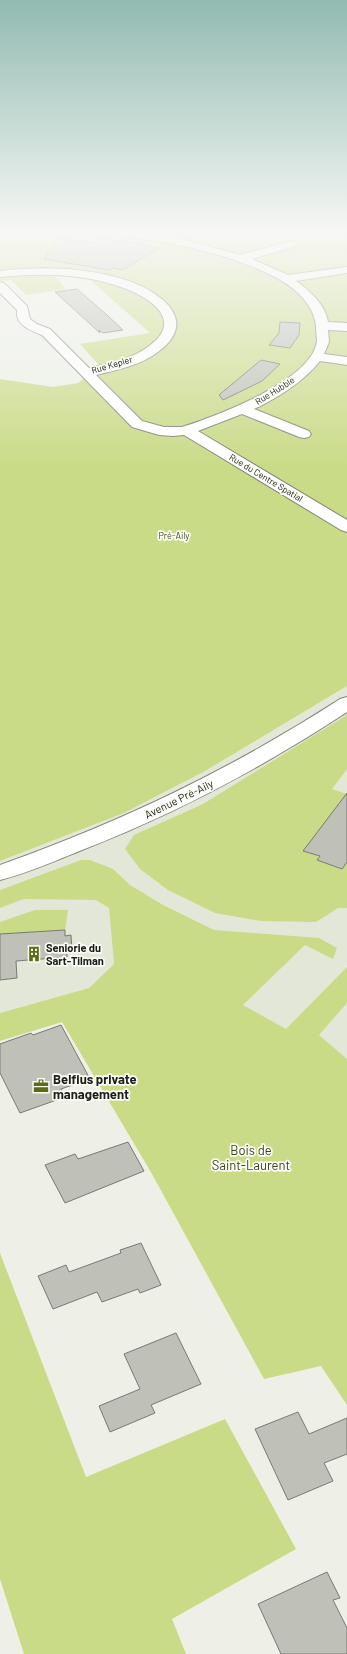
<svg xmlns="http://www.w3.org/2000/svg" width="347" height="1654" font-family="Barlow,sans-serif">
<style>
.built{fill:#e3e7d7}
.green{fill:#cadb88}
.building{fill:#bfc1b9;stroke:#787a73}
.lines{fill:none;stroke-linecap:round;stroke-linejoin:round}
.minor-casing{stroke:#82847c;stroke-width:2}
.minor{fill:#fff;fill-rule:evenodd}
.labels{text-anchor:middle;stroke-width:3.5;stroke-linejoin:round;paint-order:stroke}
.far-street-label{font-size:9px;fill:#1c1d1a;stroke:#fbfdf5}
.far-park-label{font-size:9px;fill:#3c4319;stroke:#fbfdf5}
.street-label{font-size:11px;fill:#1c1d1a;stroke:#fbfdf5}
.poi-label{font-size:11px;font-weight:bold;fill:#1c1d1a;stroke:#fbfdf5;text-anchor:start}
.near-poi-label{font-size:13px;font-weight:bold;fill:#1c1d1a;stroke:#fbfdf5;text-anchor:start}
.near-park-label{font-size:13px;fill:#3c4319;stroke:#fbfdf5}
</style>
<rect width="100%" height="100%" fill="#eef0e8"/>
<polygon class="built" points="347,686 347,1204 109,908 114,964 89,988 0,1013 0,861 124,813 205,771"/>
<g class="green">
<polygon points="0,233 347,233 347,686 205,771 124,813 0,861 0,379 53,387 78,383 100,366 80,344 150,333 90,280 54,275 66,289 26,295 11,280 0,281"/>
<polygon points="347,715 347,769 332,789 347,794 317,860 341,869 347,862 347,908 338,908 316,922 261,921 215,913 168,890 140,869 125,849 134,835 203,804"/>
<polygon points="81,860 90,860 113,869 130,885 163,905 214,930 319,938 337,948 333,959 305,945 243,1005 286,1029 347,967 347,1003 319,1035 347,1059 347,1405 321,1366 264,1379 152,1174 62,1022 0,1041 0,1013 89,988 114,964 109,908 96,900 24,899 0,908 0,890"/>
<polygon points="35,910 68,910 65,930 0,934 0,922"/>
<polygon points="0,1253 86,1477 225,1419 296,1549 172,1619 186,1654 24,1654 0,1579"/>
</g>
<g class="building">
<polygon points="59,239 98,243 101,239 129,242 159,248 122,270 113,268 109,270 44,259"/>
<polygon points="77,289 107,315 123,330 103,333 99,330 100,333 55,292"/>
<polygon points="280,322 300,323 299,335 290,348 269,345 279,333"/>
<polygon points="261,360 280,364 262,381 223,400 219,395"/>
<polygon points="347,793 347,862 342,869 317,860 320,856 303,851"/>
<polygon points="65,930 65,936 71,935 72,951 67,951 67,957 16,961 17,978 0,980 0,934"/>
<polygon points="61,1025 90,1079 61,1089 65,1097 20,1113 0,1073 0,1044 31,1033 33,1035"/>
<polygon points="128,1142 144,1171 65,1203 45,1165 75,1154 78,1159"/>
<polygon points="141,1243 161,1285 140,1293 138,1289 102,1302 97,1292 53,1309 38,1276 66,1265 69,1272 121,1253 120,1250"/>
<polygon points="176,1333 201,1384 151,1405 155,1413 110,1432 99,1406 140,1389 124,1354"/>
<polygon points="298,1412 309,1434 347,1418 347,1454 324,1463 333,1481 288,1500 255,1429"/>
<polygon points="327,1572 340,1598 333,1600 347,1628 347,1654 281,1654 258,1604"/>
</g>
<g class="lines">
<g class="minor-casing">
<g id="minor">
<path d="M118 233H148L178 238 240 255 291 241 295 242 297 244 295 246 252 259 288 275 347 267V273L296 281C309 290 326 305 328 322L347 323V331L328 330 329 342 324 354 347 357V365L320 361C302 383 279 397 254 409L309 431 311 434 309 437 304 438 299 437 242 414 198 431 347 520V532L341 530 184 435 173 436 159 435 132 427 42 335C30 330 15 325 17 310L0 293V282L4 283 27 306 30 319 37 324 50 329 89 368C109 364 133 359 149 346 187 318 145 295 118 286 80 273 39 273 0 277V271C42 266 85 267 126 280 159 291 201 320 158 352 141 365 117 370 96 375L142 421 164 427H182C216 416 312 381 317 341 317 337 316 331 316 326 314 304 294 287 275 277 228 253 175 243 123 236Z"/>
<path d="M347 697V712C263 767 175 814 82 850 55 861 28 873 0 880V865C123 821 230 770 340 699Z"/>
</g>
</g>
<use href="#minor" class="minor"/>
</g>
<linearGradient id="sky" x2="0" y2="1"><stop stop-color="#92bab1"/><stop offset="0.5" stop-color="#f7f8f5"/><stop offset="1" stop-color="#f7f8f5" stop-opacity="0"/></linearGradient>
<rect width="347" height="465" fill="url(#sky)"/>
<defs>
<g id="building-bare" transform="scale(1.2)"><path d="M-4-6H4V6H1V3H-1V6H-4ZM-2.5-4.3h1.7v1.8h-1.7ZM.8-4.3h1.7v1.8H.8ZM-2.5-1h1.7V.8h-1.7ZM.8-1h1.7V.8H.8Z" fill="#5d6b13" stroke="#fbfdf5" stroke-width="2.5" paint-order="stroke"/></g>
<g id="office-bare" transform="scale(1.2)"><path d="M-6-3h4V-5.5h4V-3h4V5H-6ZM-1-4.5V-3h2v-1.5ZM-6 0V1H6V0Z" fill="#5d6b13" stroke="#fbfdf5" stroke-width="2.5" paint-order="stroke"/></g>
</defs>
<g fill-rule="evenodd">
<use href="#building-bare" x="34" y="954"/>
<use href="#office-bare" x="41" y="1086"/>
</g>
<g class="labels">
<g class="far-street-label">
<text transform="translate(112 365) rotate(-16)" y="3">Rue Kepler</text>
<text transform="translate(275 391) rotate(-32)" y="3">Rue Hubble</text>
<text transform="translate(266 478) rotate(31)" y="3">Rue du Centre Spatial</text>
</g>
<g class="far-park-label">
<text x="174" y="539">Pré-Aily</text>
</g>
<g class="street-label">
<text transform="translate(179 799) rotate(-26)" y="4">Avenue Pré-Aily</text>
</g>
<g class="poi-label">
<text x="46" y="952">Seniorie du<tspan x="46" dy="13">Sart-Tilman</tspan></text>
</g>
<g class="near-poi-label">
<text x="53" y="1084">Belfius private<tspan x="53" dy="15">management</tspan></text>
</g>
<g class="near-park-label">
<text x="251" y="1155">Bois de<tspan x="251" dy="15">Saint-Laurent</tspan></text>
</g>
</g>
</svg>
